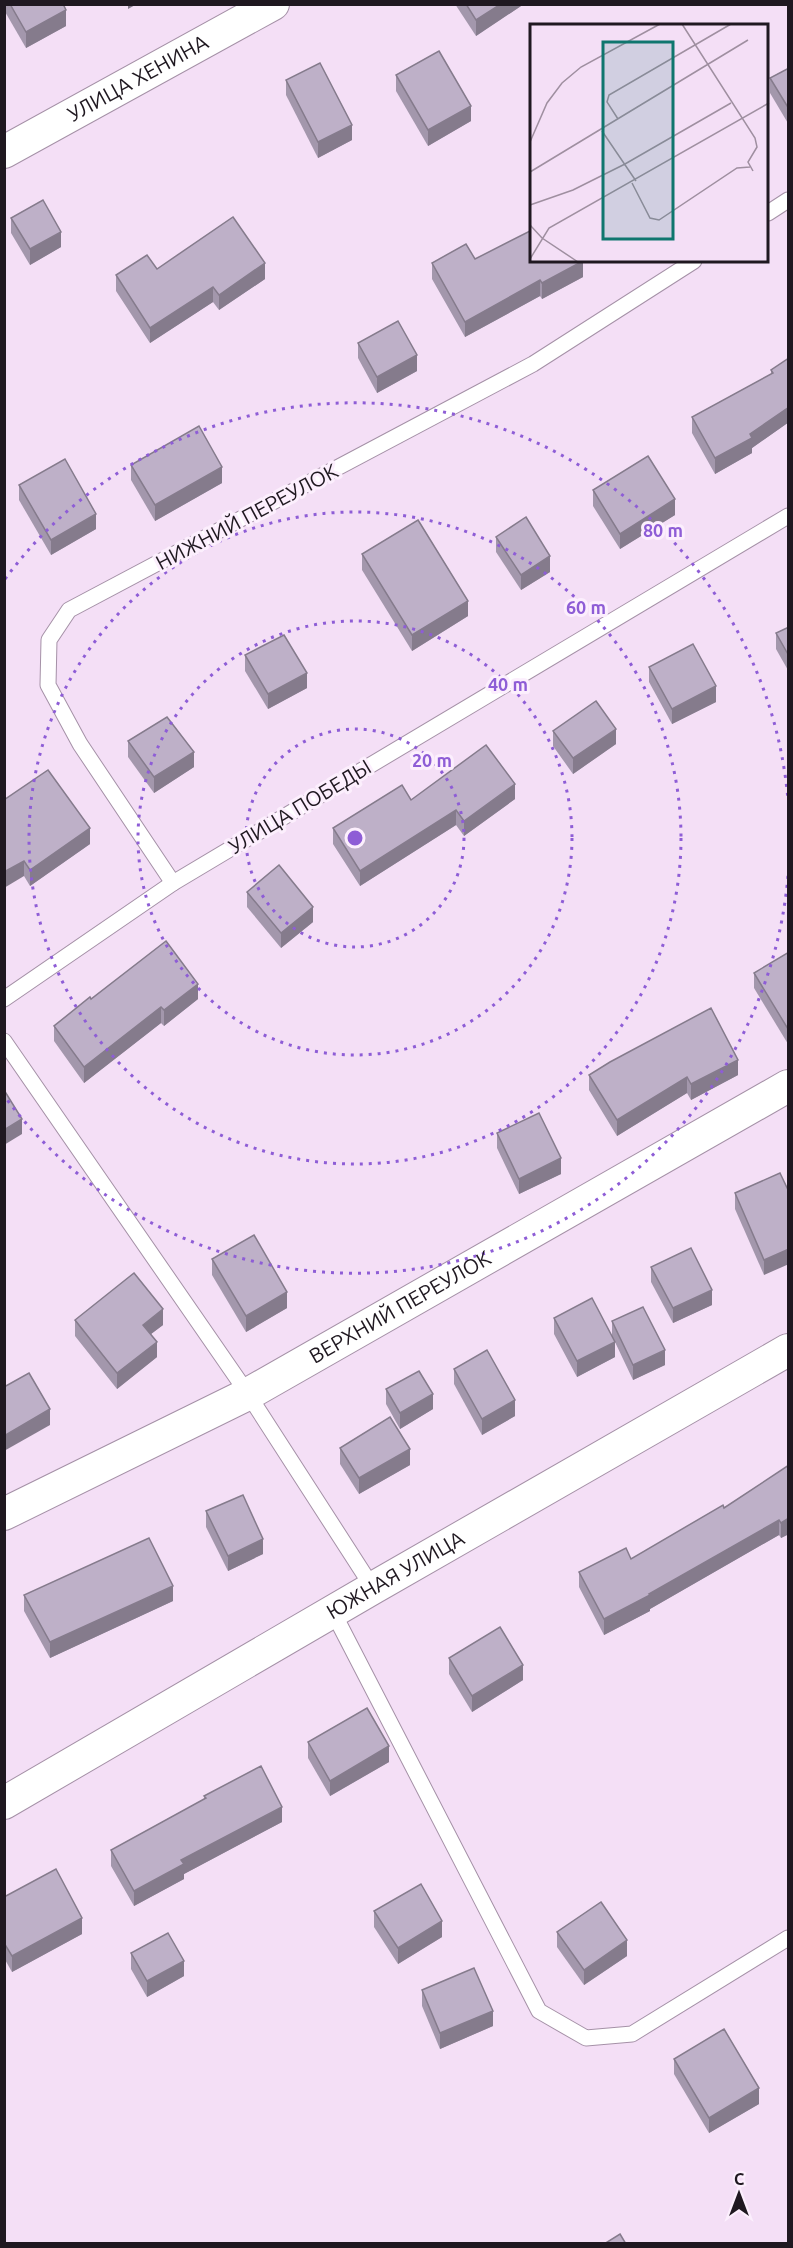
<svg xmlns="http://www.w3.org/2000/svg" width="793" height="2248" font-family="Ubuntu,sans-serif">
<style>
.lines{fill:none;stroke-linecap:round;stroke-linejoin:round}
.service-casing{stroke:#a591a7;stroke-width:17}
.minor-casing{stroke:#a591a7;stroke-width:34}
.service{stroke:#fff;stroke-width:15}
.minor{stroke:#fff;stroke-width:32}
.wall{fill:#a397ac}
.shaded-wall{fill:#857b8c}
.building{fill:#beb0c8;stroke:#857b8c;stroke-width:1.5}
.ring{fill:none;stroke:#8e5dd6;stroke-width:3;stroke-dasharray:3 6}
.labels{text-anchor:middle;stroke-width:6;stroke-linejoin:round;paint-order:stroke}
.street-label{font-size:21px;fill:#1f1820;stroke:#fceffd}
.inset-road{fill:none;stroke:#9f8fa0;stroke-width:1.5}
.view{fill:#0f766e;fill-opacity:0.15;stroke:#0f766e;stroke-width:3}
.inset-edge{fill:none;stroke:#1f1820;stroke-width:3}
.centre{fill:#8e5dd6;stroke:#fceffd;stroke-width:3}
.ring-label{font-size:18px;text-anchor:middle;font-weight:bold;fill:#8e5dd6;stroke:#fceffd;stroke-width:6;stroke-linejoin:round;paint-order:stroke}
</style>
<rect width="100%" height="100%" fill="#f4dff6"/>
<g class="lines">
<g class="service-casing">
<g id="service">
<polyline points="768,213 788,200"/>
<polyline points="173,883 80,744 48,685 49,640 69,610 533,364 694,261"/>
<polyline points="4,999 173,883 788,516"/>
<polyline points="4,1041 248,1394 373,1588"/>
<polyline points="333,1612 539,2011 586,2038 632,2034 788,1938"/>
</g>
</g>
<g class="minor-casing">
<g id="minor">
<path id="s1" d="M4 152 273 4"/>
<path id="s2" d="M4 1514 248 1394 788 1086"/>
<path id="s3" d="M4 1803 373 1588 788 1350"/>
</g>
</g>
<use href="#service" class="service"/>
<use href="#minor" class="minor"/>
</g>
<g class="wall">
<polygon points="4,4 63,4 66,26 26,48 4,10"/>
<polygon points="455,4 524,4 476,36"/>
<polygon points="789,68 789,125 770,93 770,78"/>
<polygon points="396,75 471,121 428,146 396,91"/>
<polygon points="286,80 352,140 318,158 286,95"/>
<polygon points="11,218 61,247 30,265 11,233"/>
<polygon points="475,259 583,277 542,299 540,296 465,337 432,279 432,263"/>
<polygon points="157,269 265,279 219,310 213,302 150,343 116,291 116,275"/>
<polygon points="358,343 417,371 377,393 358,358"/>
<polygon points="789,358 789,422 752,448 752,453 715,474 692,433 692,417 771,374 771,370"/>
<polygon points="131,465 222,483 155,521 131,480"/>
<polygon points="19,485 96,529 51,555 19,500"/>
<polygon points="593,490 675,515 620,549 593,506"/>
<polygon points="496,537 550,572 521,590 496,552"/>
<polygon points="362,554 468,616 412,651 362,570"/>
<polygon points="789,627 789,672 776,649 776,633"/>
<polygon points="245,655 307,688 268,709 245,671"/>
<polygon points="649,667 716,702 672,724 649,682"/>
<polygon points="553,731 616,744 573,774 553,746"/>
<polygon points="128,741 194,767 154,793 128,757"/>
<polygon points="515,799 464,836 456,825 360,886 333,844 333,828 411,800"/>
<polygon points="4,800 90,844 30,886 24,876"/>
<polygon points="247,892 313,922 281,948 247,907"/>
<polygon points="789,952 788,1044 754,988 754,973"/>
<polygon points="91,999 198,999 164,1026 161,1023 84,1083 54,1041 54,1026"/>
<polygon points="589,1075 738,1075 691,1100 687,1093 617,1136 589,1090"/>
<polygon points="497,1133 561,1174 519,1194 497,1148"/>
<polygon points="780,1173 764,1275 735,1209 735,1193"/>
<polygon points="212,1259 287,1308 246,1332 212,1275"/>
<polygon points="651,1267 712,1305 673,1323 651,1282"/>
<polygon points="554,1318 612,1336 612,1321 665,1365 633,1380 615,1342 615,1357 577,1377 554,1334"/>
<polygon points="75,1320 163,1325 151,1334 157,1357 117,1389 75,1336"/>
<polygon points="454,1369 515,1416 482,1435 454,1384"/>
<polygon points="386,1389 433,1409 400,1429 386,1404"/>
<polygon points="340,1448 410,1465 359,1494 340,1464"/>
<polygon points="789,1465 789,1534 781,1538 779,1535 650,1609 650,1611 604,1635 579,1587 579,1572 631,1559 724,1508"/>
<polygon points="206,1511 263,1554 228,1571 206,1527"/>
<polygon points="24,1595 173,1601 50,1658 24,1611"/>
<polygon points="449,1658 523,1680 472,1712 449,1674"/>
<polygon points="308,1742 389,1762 330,1796 308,1758"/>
<polygon points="204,1796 282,1822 184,1874 184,1879 134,1906 111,1866 111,1850 204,1799"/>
<polygon points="4,1897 82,1934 12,1972 4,1958"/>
<polygon points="374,1911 442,1937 398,1964 374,1927"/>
<polygon points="557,1932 627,1956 584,1985 557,1947"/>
<polygon points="131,1953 184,1976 147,1997 131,1969"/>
<polygon points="422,1990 493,2026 440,2049 422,2006"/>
<polygon points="674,2059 759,2104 709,2133 674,2074"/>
</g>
<g class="shaded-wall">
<polygon points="128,4 137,4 128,9"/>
<polygon points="501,4 524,4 476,36 476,20"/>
<polygon points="66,10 66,26 26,48 26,32"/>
<polygon points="471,106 471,121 428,146 428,130"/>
<polygon points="352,125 352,140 318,158 318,142"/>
<polygon points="61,232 61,247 30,265 30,249"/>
<polygon points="583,261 583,277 542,299 542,283"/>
<polygon points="265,263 265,279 219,310 219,295"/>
<polygon points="540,280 540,296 465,337 465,322"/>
<polygon points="213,287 213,302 150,343 150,328"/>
<polygon points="417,355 417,371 377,393 377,377"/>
<polygon points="789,407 789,422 752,448 752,453 715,474 715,458"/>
<polygon points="222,467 222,483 155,521 155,505"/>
<polygon points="675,499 675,515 620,549 620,534"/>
<polygon points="96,514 96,529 51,555 51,540"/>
<polygon points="550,556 550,572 521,590 521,575"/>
<polygon points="468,601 468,616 412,651 412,635"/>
<polygon points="307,673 307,688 268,709 268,694"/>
<polygon points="716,686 716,702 672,724 672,709"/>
<polygon points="616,729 616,744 573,774 573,758"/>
<polygon points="194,752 194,767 154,793 154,777"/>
<polygon points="515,784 515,799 464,836 464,821"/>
<polygon points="456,810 456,825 360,886 360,871"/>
<polygon points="90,828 90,844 30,886 30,870"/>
<polygon points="24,861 24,876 4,888 4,872"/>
<polygon points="313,907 313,922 281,948 281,933"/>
<polygon points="198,984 198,999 164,1026 164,1010"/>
<polygon points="161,1007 161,1023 84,1083 84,1067"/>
<polygon points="738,1060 738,1075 691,1100 691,1084"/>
<polygon points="687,1077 687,1093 617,1136 617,1120"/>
<polygon points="22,1119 22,1134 4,1145 4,1130"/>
<polygon points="561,1158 561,1174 519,1194 519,1179"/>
<polygon points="789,1249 789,1264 764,1275 764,1260"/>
<polygon points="712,1290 712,1305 673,1323 673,1308"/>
<polygon points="287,1292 287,1308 246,1332 246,1316"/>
<polygon points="163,1309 163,1325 143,1340 143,1325"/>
<polygon points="157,1342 157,1357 117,1389 117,1373"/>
<polygon points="615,1342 615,1357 577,1377 577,1361"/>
<polygon points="665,1350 665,1365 633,1380 633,1365"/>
<polygon points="433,1394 433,1409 400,1429 400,1413"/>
<polygon points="515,1400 515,1416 482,1435 482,1419"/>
<polygon points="50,1409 50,1425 4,1451 4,1436"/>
<polygon points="410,1449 410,1465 359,1494 359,1478"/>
<polygon points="789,1518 789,1534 781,1538 781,1523"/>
<polygon points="779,1520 779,1535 650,1609 650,1611 604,1635 604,1619"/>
<polygon points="263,1539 263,1554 228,1571 228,1556"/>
<polygon points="173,1586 173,1601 50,1658 50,1642"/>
<polygon points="523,1665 523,1680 472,1712 472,1696"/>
<polygon points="389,1746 389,1762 330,1796 330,1781"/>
<polygon points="282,1807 282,1822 184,1874 184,1879 134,1906 134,1891 181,1860"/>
<polygon points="82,1918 82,1934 12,1972 12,1956"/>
<polygon points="442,1921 442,1937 398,1964 398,1948"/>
<polygon points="627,1940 627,1956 584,1985 584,1970"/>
<polygon points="184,1961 184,1976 147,1997 147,1981"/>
<polygon points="493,2011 493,2026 440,2049 440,2033"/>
<polygon points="759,2088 759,2104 709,2133 709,2118"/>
</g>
<g class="building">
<polygon points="10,4 63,4 66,10 26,32"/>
<polygon points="466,4 501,4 476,20"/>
<polygon points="439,51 471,106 428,130 396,75"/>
<polygon points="320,63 352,125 318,142 286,80"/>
<polygon points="789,68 789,109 770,78"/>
<polygon points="43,200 61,232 30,249 11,218"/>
<polygon points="233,217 265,263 219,295 213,287 150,328 116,275 147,255 157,269"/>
<polygon points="532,230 532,261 583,261 542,283 540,280 465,322 432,263 466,244 475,259"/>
<polygon points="398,321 417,355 377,377 358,343"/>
<polygon points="789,358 789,407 750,434 752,438 715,458 692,417 773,373 771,370"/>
<polygon points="199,426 222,467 155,505 131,465"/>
<polygon points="648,456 675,499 620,534 593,490"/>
<polygon points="65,459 96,514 51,540 19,485"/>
<polygon points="526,517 550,556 521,575 496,537"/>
<polygon points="418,520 468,601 412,635 362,554"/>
<polygon points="789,627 789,656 776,633"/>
<polygon points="284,635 307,673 268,694 245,655"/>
<polygon points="693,644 716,686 672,709 649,667"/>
<polygon points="596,701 616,729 573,758 553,731"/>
<polygon points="167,717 194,752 154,777 128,741"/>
<polygon points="486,745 515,784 464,821 456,810 360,871 333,828 402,785 411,800"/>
<polygon points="48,770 90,828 30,870 24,861 4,872 4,800"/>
<polygon points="279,865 313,907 281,933 247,892"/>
<polygon points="166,941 198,984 164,1010 161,1007 84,1067 54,1026 90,997 91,999"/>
<polygon points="789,952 789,1029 788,1029 754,973"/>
<polygon points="711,1008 738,1060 691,1084 687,1077 617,1120 589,1075 610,1062"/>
<polygon points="4,1090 22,1119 4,1130"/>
<polygon points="539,1113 561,1158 519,1179 497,1133"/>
<polygon points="780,1173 789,1192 789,1249 764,1260 735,1193"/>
<polygon points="254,1235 287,1292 246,1316 212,1259"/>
<polygon points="691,1248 712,1290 673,1308 651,1267"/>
<polygon points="134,1273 163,1309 143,1325 157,1342 117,1373 75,1320"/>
<polygon points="592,1298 615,1342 577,1361 554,1318"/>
<polygon points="643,1307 665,1350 633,1365 612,1321"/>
<polygon points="487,1350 515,1400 482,1419 454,1369"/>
<polygon points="419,1371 433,1394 400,1413 386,1389"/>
<polygon points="29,1373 50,1409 4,1436 4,1387"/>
<polygon points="390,1417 410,1449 359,1478 340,1448"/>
<polygon points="789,1465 789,1518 781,1523 779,1520 649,1594 650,1595 604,1619 579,1572 626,1548 631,1559 723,1505 724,1508"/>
<polygon points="243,1495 263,1539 228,1556 206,1511"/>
<polygon points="149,1538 173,1586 50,1642 24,1595"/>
<polygon points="500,1627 523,1665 472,1696 449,1658"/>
<polygon points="367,1708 389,1746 330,1781 308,1742"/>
<polygon points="261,1766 282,1807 181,1860 184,1864 134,1891 111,1850 206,1798 204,1796"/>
<polygon points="56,1869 82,1918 12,1956 4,1943 4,1897"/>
<polygon points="421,1884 442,1921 398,1948 374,1911"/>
<polygon points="601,1902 627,1940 584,1970 557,1932"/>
<polygon points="168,1933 184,1961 147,1981 131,1953"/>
<polygon points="474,1968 493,2011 440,2033 422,1990"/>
<polygon points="724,2029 759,2088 709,2118 674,2059"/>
<polygon points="620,2234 626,2244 604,2244"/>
</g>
<g class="ring">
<circle cx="355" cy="838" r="109"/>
<circle cx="355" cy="838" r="217"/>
<circle cx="355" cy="838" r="326"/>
<path d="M788 876A435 435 0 0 1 5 1097M5 579A435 435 0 0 1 788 800"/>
</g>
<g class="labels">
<g class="street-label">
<text dy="7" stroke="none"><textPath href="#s1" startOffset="153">УЛИЦА ХЕНИНА</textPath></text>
<text transform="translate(247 517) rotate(-28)" y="7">НИЖНИЙ ПЕРЕУЛОК</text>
<text transform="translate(300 807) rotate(-31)" y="7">УЛИЦА ПОБЕДЫ</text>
<text dy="7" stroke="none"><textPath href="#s2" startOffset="447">ВЕРХНИЙ ПЕРЕУЛОК</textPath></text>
<text dy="7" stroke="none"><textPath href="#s3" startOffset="453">ЮЖНАЯ УЛИЦА</textPath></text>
</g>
</g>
<g transform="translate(530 24)">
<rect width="238" height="238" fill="#f4dff6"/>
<path class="inset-road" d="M152 0 225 114 227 123 218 138 223 147M88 95 77 78 79 71 201 0M72 107 106 157M0 118 17 79 32 59 51 43 130 0M0 148 218 16M102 159 120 194 129 196 207 144 220 143M0 181 43 166 95 140 201 79M0 201 12 214 48 238M0 235 19 204 239 79"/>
<path class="view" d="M73 18H143V215H73Z"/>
<rect width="238" height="238" class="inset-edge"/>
</g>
<circle cx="355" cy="838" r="9" class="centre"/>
<g class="ring-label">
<text x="663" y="537">80 m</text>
<text x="586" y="614">60 m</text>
<text x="508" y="691">40 m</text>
<text x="432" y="767">20 m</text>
</g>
<rect width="793" height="2248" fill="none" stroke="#1f1820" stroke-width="12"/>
<g transform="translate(739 2194)" stroke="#fceffd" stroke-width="4.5" paint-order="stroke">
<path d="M0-4.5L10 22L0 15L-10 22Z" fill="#1f1820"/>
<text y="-9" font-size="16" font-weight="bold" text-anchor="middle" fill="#1f1820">С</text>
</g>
</svg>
